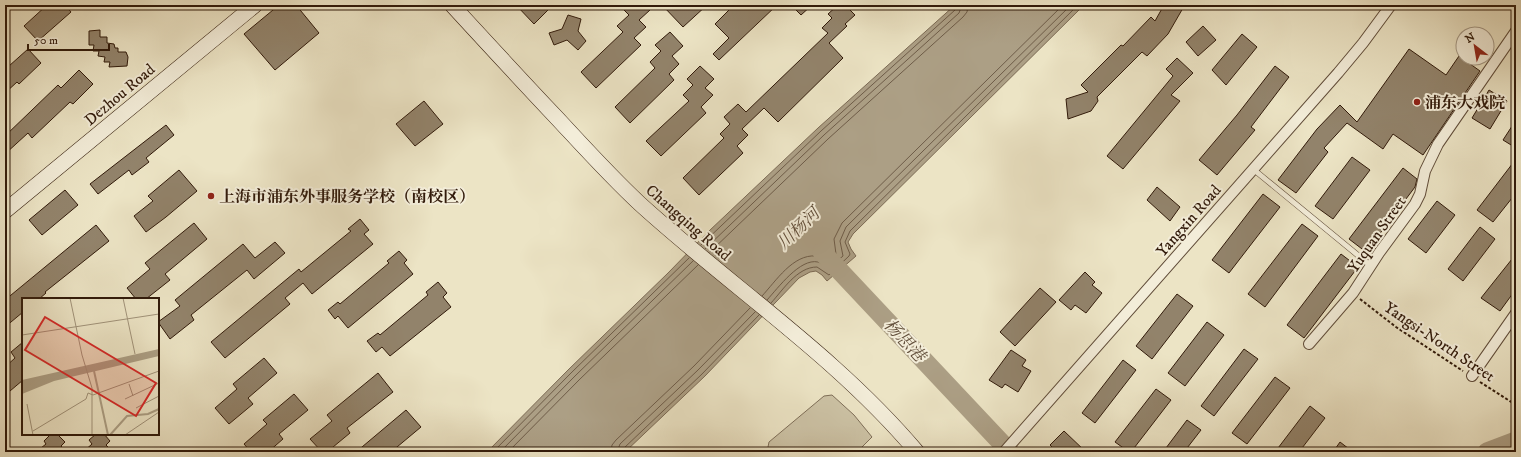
<svg xmlns="http://www.w3.org/2000/svg" width="1521" height="457" font-family="'IM FELL DW Pica','Noto Serif SC',serif">
<style>
.green{fill:#ccc2a5;stroke:#7e6e58}
.water{fill:#ac9f85;stroke:#7b6a54}
.lines{fill:none;stroke-linecap:round;stroke-linejoin:round}
.shore{stroke:#6e5c48;stroke-width:1}
.river{stroke:#ac9f85;stroke-width:19}
.building{fill:#92836b;stroke:#311a0a}
.lane-casing{stroke:#604c39;stroke-width:6}
.street-casing{stroke:#604c39;stroke-width:12}
.secondary-casing{stroke:#311a0a;stroke-width:16}
.path{stroke:#311a0a;stroke-width:2;stroke-dasharray:3 2;stroke-linecap:butt}
.lane{stroke:#f3edd9;stroke-width:5}
.street{stroke:#f3edd9;stroke-width:10}
.secondary{stroke:#f3edd9;stroke-width:15}
.poi-dot{fill:#8f2418;stroke:#f3edd9;stroke-width:1.5}
.labels{text-anchor:middle;stroke-width:4;stroke-linejoin:round;paint-order:stroke}
.street-label{font-size:16px;fill:#311a0a;stroke:#f3edd9}
.poi-label{font-size:16px;font-weight:bold;fill:#311a0a;stroke:#f3edd9;text-anchor:start}
.water-label{font-size:17px;font-style:italic;fill:#624f3b;stroke:#f3edd9}
.inset-river{fill:none;stroke:#ac9f85;stroke-width:2}
.inset-road{fill:none;stroke:#a1937a;stroke-width:1}
.view{fill:#d62828;fill-opacity:0.15;stroke:#d62828;stroke-width:2}
.inset-edge{fill:none;stroke:#311a0a;stroke-width:2}
</style>
<rect width="100%" height="100%" fill="#ece4c5"/>
<filter id="stains"><feTurbulence type="fractalNoise" baseFrequency=".005" numOctaves="4"/><feColorMatrix values="0 0 0 0 .2 0 0 0 0 .09 0 0 0 0 .02 0 0 0 .5 -.17"/></filter>
<radialGradient id="worn" r=".72"><stop offset=".6" stop-color="#630" stop-opacity="0"/><stop offset="1" stop-color="#630" stop-opacity=".3"/></radialGradient>
<polygon class="green" points="832,395 854,415 872,437 857,452 767,452 769,442 824,396"/>
<polygon class="water" points="955,5 1084,5 853,234 848,242 851,249 856,256 827,281 822,275 816,271 810,272 799,278 705,376 625,452 487,452 568,370 668,273 709,231 818,128"/>
<g class="lines">
<g class="shore">
<polyline points="701,245 821,131 955,10 957,5"/>
<polyline points="705,249 824,135 959,13 962,5"/>
<polyline points="710,252 828,139 963,17 967,12 968,5"/>
<path d="M762 296C776 281 793 254 816 256 821 256 824 259 828 260L836 254 834 239 842 223 1063 5"/>
<path d="M767 300C778 288 800 258 818 262 822 263 825 266 829 268L843 256 840 241 846 227 1071 5"/>
<path d="M771 303C783 290 797 267 817 267L829 275 849 256 850 254 845 242 850 231 1078 5"/>
<polyline points="493,452 571,373 689,258"/>
<polyline points="500,452 575,376 693,261"/>
<polyline points="508,452 579,380 698,265"/>
<polyline points="611,452 612,445 616,440 694,366 750,308"/>
<polyline points="617,452 620,444 698,370 755,312"/>
<polyline points="622,452 624,448 702,374 759,315"/>
</g>
<g class="river">
<polyline points="822,252 1010,452"/>
<polyline points="1487,452 1516,441"/>
</g>
</g>
<g class="building">
<polygon points="47,5 65,5 71,12 38,41 24,26"/>
<polygon points="279,5 296,5 319,33 275,70 244,34"/>
<polygon points="516,5 553,5 534,24"/>
<polygon points="627,5 644,5 650,10 639,20 646,27 634,38 641,45 596,88 581,72 623,32 617,26 629,15 623,9"/>
<polygon points="662,5 707,5 683,27"/>
<polygon points="734,5 777,5 719,60 713,54 729,38 715,24"/>
<polygon points="791,5 812,5 801,15"/>
<polygon points="838,5 845,5 855,15 845,24 847,26 829,43 843,58 778,122 764,108 742,129 748,135 737,146 743,153 699,195 683,178 724,138 720,134 730,124 724,117 738,104 746,112 828,33 822,28 832,18 828,14"/>
<polygon points="1164,5 1178,5 1183,8 1168,34 1147,56 1142,52 1097,97 1098,101 1091,111 1068,119 1066,99 1088,92 1081,85 1121,45 1123,46 1151,17 1155,21"/>
<polygon points="568,15 581,19 578,31 586,41 578,50 567,40 554,45 549,33 562,29"/>
<polygon points="1203,26 1216,40 1198,56 1186,42"/>
<polygon points="100,30 100,37 107,37 107,43 114,44 115,48 118,48 118,52 126,52 128,57 127,66 109,67 110,62 104,62 105,57 98,56 99,51 93,51 94,45 89,45 89,31"/>
<polygon points="670,32 683,46 672,56 679,64 669,74 674,80 630,123 615,107 655,68 650,62 661,51 655,45"/>
<polygon points="1242,34 1257,47 1226,85 1212,70"/>
<polygon points="28,49 41,63 19,84 17,82 5,93 5,62 9,66"/>
<polygon points="1409,49 1446,75 1459,56 1480,71 1423,155 1393,134 1383,149 1347,123 1324,148 1328,152 1296,193 1278,180 1317,129 1340,105 1357,122"/>
<polygon points="1177,58 1193,73 1171,95 1180,101 1123,169 1107,156 1173,76 1166,69"/>
<polygon points="700,66 714,79 705,88 713,95 701,107 706,113 661,156 646,141 689,101 683,95 693,85 687,79"/>
<polygon points="1275,66 1289,77 1251,127 1255,130 1217,175 1199,160 1237,115"/>
<polygon points="79,70 93,84 73,104 70,102 32,138 28,133 5,154 5,136 58,85 61,88"/>
<polygon points="1489,90 1507,101 1490,129 1472,118"/>
<polygon points="424,101 443,124 415,146 396,124"/>
<polygon points="1516,120 1516,148 1503,140"/>
<polygon points="166,125 174,135 146,158 149,162 132,175 129,170 98,194 90,184"/>
<polygon points="1352,157 1370,170 1333,219 1315,206"/>
<polygon points="1516,159 1516,193 1493,222 1477,210"/>
<polygon points="1403,168 1417,179 1415,187 1366,252 1349,239"/>
<polygon points="179,170 197,191 166,217 146,232 134,216 153,201 148,196"/>
<polygon points="1157,187 1180,207 1170,221 1147,200"/>
<polygon points="65,190 78,205 42,235 29,220"/>
<polygon points="1263,194 1280,207 1229,273 1212,260"/>
<polygon points="1437,201 1455,215 1426,253 1408,239"/>
<polygon points="360,219 369,230 364,234 373,244 312,294 303,283 285,298 290,304 225,358 211,342 299,269 301,272 351,231 348,229"/>
<polygon points="194,223 207,239 165,274 170,280 146,299 136,299 127,288 150,269 145,263"/>
<polygon points="1302,224 1318,236 1265,307 1248,294"/>
<polygon points="96,225 109,241 45,292 46,293 39,299 23,299 23,312 5,327 5,300"/>
<polygon points="1480,227 1495,239 1463,281 1448,269"/>
<polygon points="275,242 285,253 254,279 247,270 191,315 194,320 170,339 158,322 180,306 175,300 243,244 255,258"/>
<polygon points="399,251 407,260 404,263 413,274 348,328 338,316 335,319 328,310 338,302 340,304 389,263 387,261"/>
<polygon points="1341,254 1358,267 1304,338 1287,325"/>
<polygon points="1516,254 1516,289 1500,311 1481,298"/>
<polygon points="1085,272 1095,282 1092,285 1102,293 1086,313 1075,305 1071,310 1059,300"/>
<polygon points="438,282 447,293 443,297 451,307 390,356 382,347 376,352 367,341 378,333 380,335 428,295 426,292"/>
<polygon points="1040,288 1056,302 1015,346 1000,332"/>
<polygon points="1177,294 1193,306 1152,359 1136,346"/>
<polygon points="1207,322 1224,335 1185,386 1168,373"/>
<polygon points="23,342 23,380 10,391 5,385 5,367 15,358 11,352"/>
<polygon points="1244,349 1258,359 1214,416 1201,406"/>
<polygon points="1011,350 1026,360 1022,366 1031,371 1018,392 1005,384 1002,388 989,380"/>
<polygon points="264,358 277,373 248,398 253,404 229,424 215,408 237,389 233,384"/>
<polygon points="1123,360 1136,370 1095,423 1082,413"/>
<polygon points="378,373 393,392 347,428 350,433 327,452 322,452 310,439 332,421 327,415"/>
<polygon points="1275,377 1290,388 1247,444 1232,433"/>
<polygon points="1156,389 1171,400 1131,452 1129,452 1115,442"/>
<polygon points="294,394 308,410 279,434 283,439 268,452 251,452 244,444 267,424 263,420"/>
<polygon points="1310,406 1325,418 1299,452 1275,452"/>
<polygon points="406,410 421,427 391,452 356,452"/>
<polygon points="1187,420 1201,430 1184,452 1163,452"/>
<polygon points="1064,431 1086,452 1057,452 1050,445"/>
<polygon points="51,434 57,434 65,442 61,446 66,452 36,452 46,444 44,441"/>
<polygon points="96,434 104,434 110,441 106,445 113,452 83,452 92,444 89,440"/>
<polygon points="1340,442 1353,452 1333,452"/>
</g>
<g class="lines">
<g class="lane-casing">
<polyline id="lane" points="1253,169 1371,266"/>
</g>
<g class="street-casing">
<g id="street">
<polyline points="1309,344 1353,293 1379,253 1415,204 1420,194 1425,171 1438,144 1516,31"/>
<polyline points="1472,376 1516,313"/>
<polyline points="1004,452 1338,73 1363,43 1391,5"/>
</g>
</g>
<g class="secondary-casing">
<g id="secondary">
<path d="M452 5C486 42 521 80 556 117 583 146 610 176 639 203 731 287 836 356 917 452"/>
<polyline points="5,211 255,5"/>
</g>
</g>
<g class="path">
<polyline points="1360,299 1396,327 1463,371"/>
<polyline points="1480,382 1516,405"/>
</g>
<use href="#lane" class="lane"/>
<use href="#street" class="street"/>
<use href="#secondary" class="secondary"/>
</g>
<g class="poi-dot">
<circle cx="1417" cy="102" r="4"/>
<circle cx="211" cy="196" r="4"/>
</g>
<g class="labels">
<g class="street-label">
<text transform="translate(119 94) rotate(-40)" y="6">Dezhou Road</text>
<text transform="translate(1188 220) rotate(-49)" y="6">Yangxin Road</text>
<text transform="translate(689 222) rotate(41)" y="6">Changqing Road</text>
<text transform="translate(1376 234) rotate(-55)" y="6">Yuquan Street</text>
<text transform="translate(1440 341) rotate(34)" y="6">Yangsi-North Street</text>
</g>
<g class="poi-label">
<text x="1425" y="108">浦东大戏院</text>
<text x="219" y="202">上海市浦东外事服务学校（南校区）</text>
</g>
<g class="water-label">
<text transform="translate(798 228) rotate(-44)" y="6">川杨河</text>
<text transform="translate(905 340) rotate(47)" y="6">杨思港</text>
</g>
</g>
<g transform="translate(22 298)">
<rect width="137" height="137" fill="#ece4c5"/>
<path d="M137 51V58L32 83 0 96V82Z" fill="#ac9f85"/>
<path class="inset-river" d="M72 73 86 137M88 137 105 118 126 116 137 111"/>
<path class="inset-road" d="M48 0 60 57 70 90V137M101 0 113 56M0 37 137 16M107 86 111 98M103 101 137 85M5 106 11 137M114 110 137 98M11 133 64 101 66 95 71 97 137 73M103 137 137 114"/>
<path class="view" d="M23 19 134 85 114 118 3 52Z"/>
<rect width="137" height="137" class="inset-edge"/>
</g>
<rect width="1521" height="457" fill="none" stroke="#ece4c5" stroke-width="20"/>
<rect x="6" y="6" width="1509" height="445" fill="none" stroke="#311a0a" stroke-width="2"/>
<rect x="10" y="10" width="1501" height="437" fill="none" stroke="#311a0a"/>
<g transform="translate(1475 46) rotate(329)"><circle r="19" fill="#f3edd9" stroke="#a59986"/>
<path d="M0-3L7 15L0 10L-7 15Z" fill="#8f2418"/>
<text y="-6" font-size="11" font-weight="bold" text-anchor="middle" fill="#311a0a">N</text>
</g>
<path d="M28 44v6h81v-6" fill="none" stroke="#311a0a" stroke-width="2"/>
<text x="34" y="44" font-size="12" fill="#311a0a" stroke="#f3edd9" stroke-width="3" paint-order="stroke">50 m</text>
<rect width="100%" height="100%" filter="url(#stains)"/>
<rect width="100%" height="100%" fill="url(#worn)"/>
</svg>
